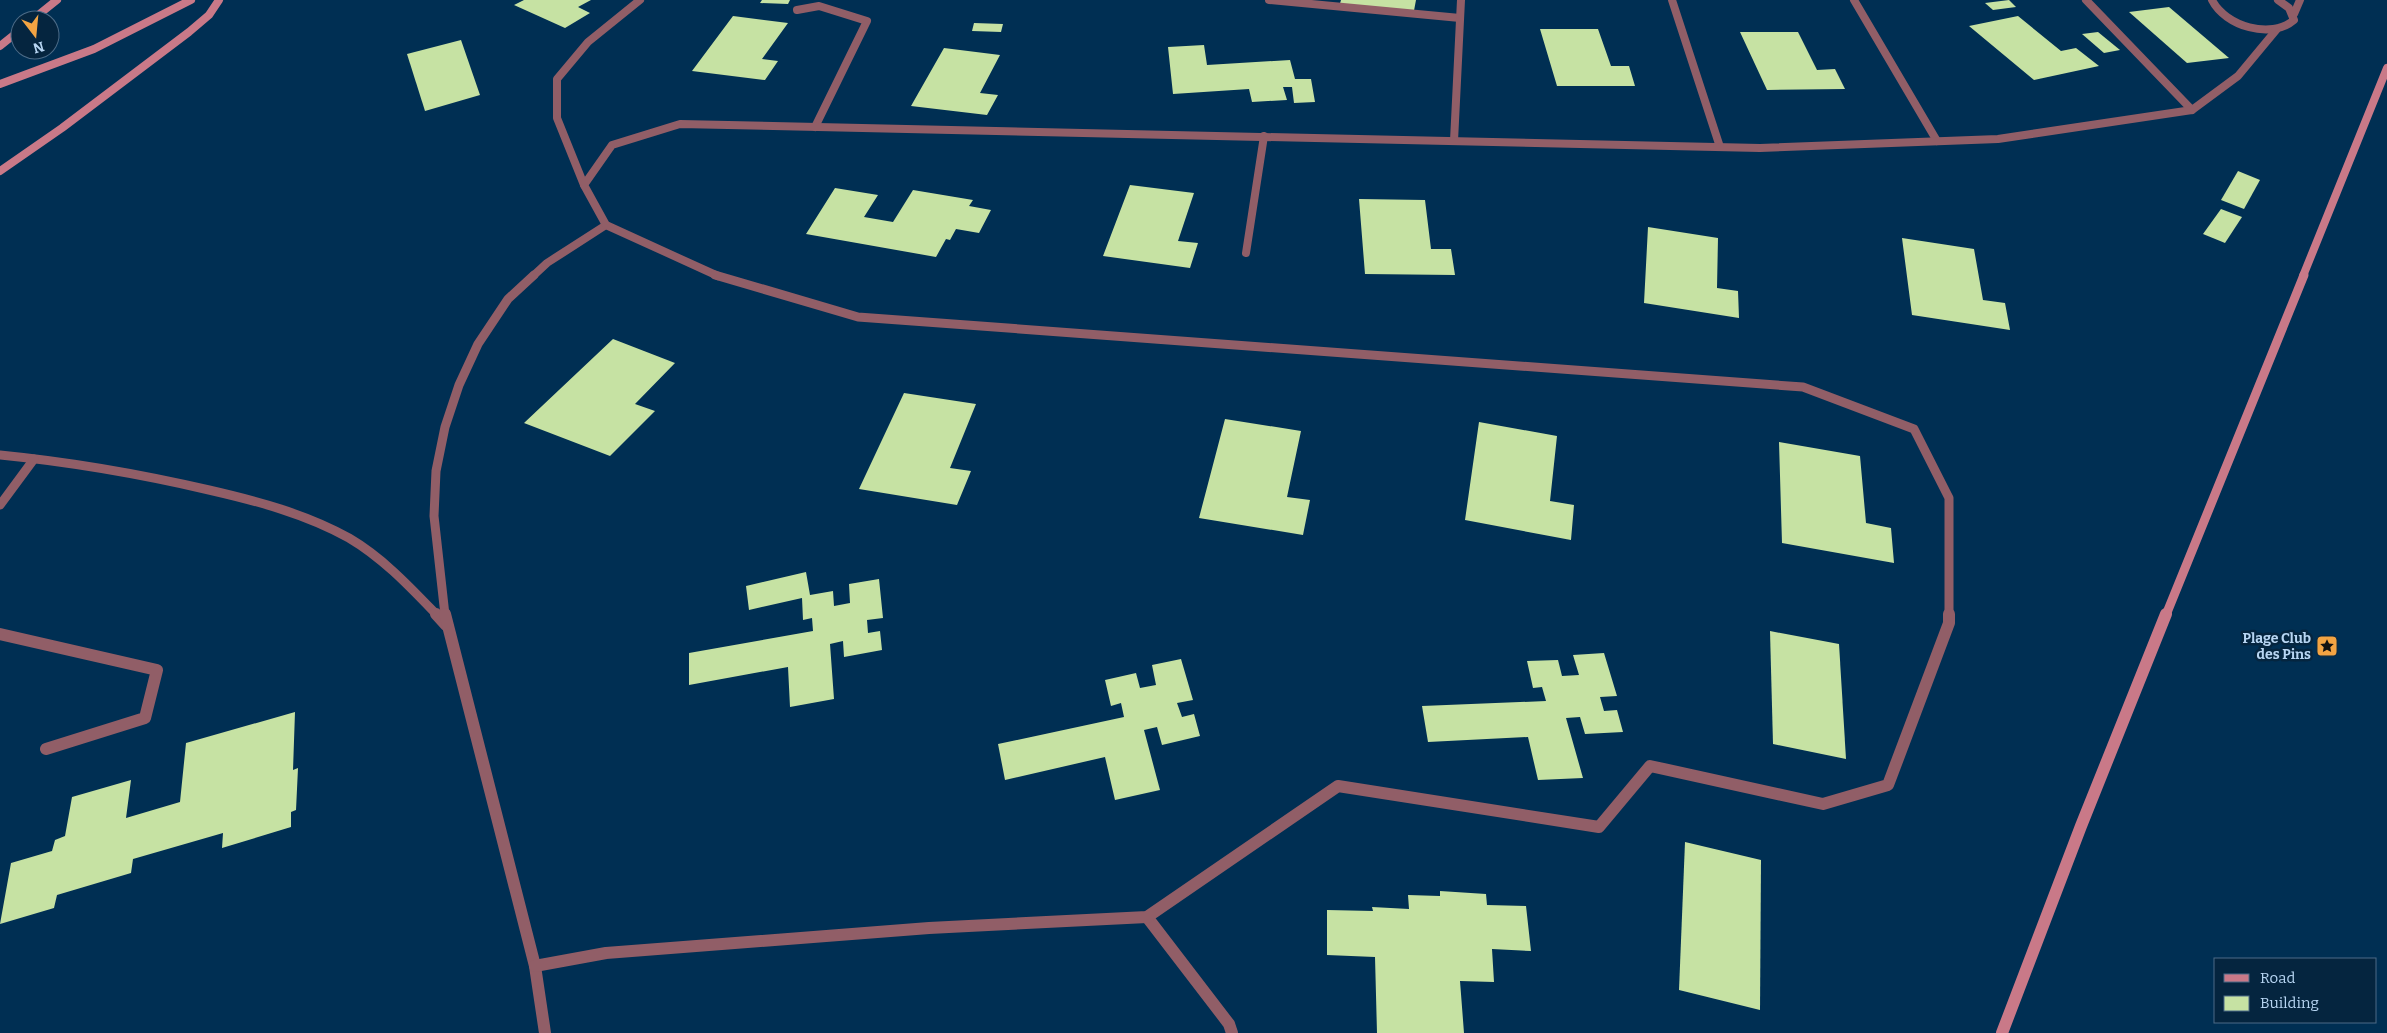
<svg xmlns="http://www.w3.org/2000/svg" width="2387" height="1033" font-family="Bitter,serif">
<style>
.building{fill:#c6e2a3}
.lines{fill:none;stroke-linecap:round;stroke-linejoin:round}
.street-far2{stroke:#915e67;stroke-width:8}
.street-far1{stroke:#915e67;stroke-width:9}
.street{stroke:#915e67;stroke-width:12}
.secondary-far2{stroke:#c97988;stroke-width:8}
.secondary-far1{stroke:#c97988;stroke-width:9}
.secondary{stroke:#c97988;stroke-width:12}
.labels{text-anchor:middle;stroke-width:5;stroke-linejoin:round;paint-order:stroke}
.poi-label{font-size:14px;font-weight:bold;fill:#b7d5f2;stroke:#05253f;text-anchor:end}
</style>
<rect width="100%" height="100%" fill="#002f53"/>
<g class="building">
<polygon points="524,0 591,0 578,7 590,13 565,28 514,5"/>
<polygon points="762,0 790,0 788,4 760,3"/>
<polygon points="1341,0 1416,0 1413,16 1339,7"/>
<polygon points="2009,0 2016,7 1993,10 1985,3"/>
<polygon points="2169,7 2229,58 2187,63 2129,12"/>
<polygon points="733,16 788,23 762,59 778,61 765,80 692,71"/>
<polygon points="2018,16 2061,51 2076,48 2099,66 2034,80 1969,26"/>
<polygon points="974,23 1003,24 1001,32 972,31"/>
<polygon points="1540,29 1598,29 1611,66 1629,66 1635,86 1557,86"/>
<polygon points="1740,32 1798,32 1817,70 1835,69 1845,89 1767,90"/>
<polygon points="2098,32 2120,50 2104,53 2082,34"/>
<polygon points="461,40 480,95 425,111 407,54"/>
<polygon points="1204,45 1207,65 1290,60 1295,79 1311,79 1315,102 1294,103 1292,87 1283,87 1287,100 1252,102 1249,89 1173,94 1168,47"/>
<polygon points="944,48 1000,55 980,93 998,95 987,115 911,106"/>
<polygon points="2238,171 2260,180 2244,209 2221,200"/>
<polygon points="1130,185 1194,193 1178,241 1198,243 1190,268 1103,256"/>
<polygon points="835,188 878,195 864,217 893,222 913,190 973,200 969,206 991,210 979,233 956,229 950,240 946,239 936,257 806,234"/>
<polygon points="1359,199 1425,200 1431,249 1451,249 1455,275 1365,274"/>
<polygon points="2221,209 2242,217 2225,243 2203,234"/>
<polygon points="1648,227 1718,238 1717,288 1738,291 1739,318 1644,303"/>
<polygon points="1902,238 1974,249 1983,300 2005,303 2010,330 1912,315"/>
<polygon points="613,339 675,363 635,404 655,411 610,456 524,423"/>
<polygon points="904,393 976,404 950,468 971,471 957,505 859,489"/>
<polygon points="1225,419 1301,431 1287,497 1310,500 1303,535 1199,518"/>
<polygon points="1479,422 1557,436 1550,501 1574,505 1571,540 1465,520"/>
<polygon points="1779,442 1860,456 1866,523 1891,528 1894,563 1782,543"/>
<polygon points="806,572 810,595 833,591 834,606 850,603 849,584 879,579 883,618 867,620 868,633 880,631 882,650 844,657 843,641 830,644 834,699 790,707 788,667 689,685 689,653 813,631 812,618 803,620 802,598 749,610 746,586"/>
<polygon points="1770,631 1839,644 1846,759 1773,744"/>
<polygon points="1604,653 1617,696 1600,697 1604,711 1617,710 1623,732 1585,734 1580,717 1566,718 1583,778 1538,780 1528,737 1428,742 1422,706 1546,701 1542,687 1533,688 1527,661 1558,660 1562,676 1579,675 1573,655"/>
<polygon points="1181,659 1193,700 1177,703 1182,717 1194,714 1200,736 1162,745 1157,727 1144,730 1160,790 1115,800 1105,757 1005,780 998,744 1124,717 1121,703 1111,706 1105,680 1136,673 1140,688 1156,685 1152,665"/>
<polygon points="295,712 293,770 298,768 296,810 291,812 291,827 222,848 223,833 133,859 131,873 57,895 54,908 0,924 11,863 52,851 55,840 65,836 72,797 131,780 126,818 180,802 186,743"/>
<polygon points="1685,842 1761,860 1760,1010 1679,990"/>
<polygon points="1440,891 1486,894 1487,905 1526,906 1531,951 1492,949 1494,982 1460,981 1464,1033 1377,1033 1375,957 1327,955 1327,910 1373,911 1372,907 1409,909 1408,895 1440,896"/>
</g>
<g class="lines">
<g class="street-far2">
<polyline points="1269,0 1460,18"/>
<polyline points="1672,0 1720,147"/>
<polyline points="1854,0 1937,141"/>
<polyline points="2086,0 2192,110"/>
<path d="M2212 0C2225 26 2271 40 2294 20L2289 8 2278 0"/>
<polyline points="797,10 819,6 867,21 815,127"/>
<polyline points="2294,14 2300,0"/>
<polyline points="1454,141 1461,0"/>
<polyline points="584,185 557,118 557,79 588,42 640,0"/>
<polyline points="1246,253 1264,136"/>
<polyline points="533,276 547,263 606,225"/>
<polyline points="718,276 606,225 584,185 612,145 680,124 1760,148 1998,139 2192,110 2238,76 2277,29"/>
</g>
<g class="street-far1">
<polyline points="715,275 858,317 1803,387 1914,429 1949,498 1949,615"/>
<path d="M0 455C71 462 140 474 209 490 257 501 306 514 349 538 383 558 410 587 437 615"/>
<polyline points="0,505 34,459"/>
<polyline points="445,615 434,516 436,471 445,427 459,385 478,344 508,299 534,275"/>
</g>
<g class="street">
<polyline points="436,614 446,625"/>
<polyline points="445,614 535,966 545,1033"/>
<polyline points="0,634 157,670 145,718 46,749"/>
<polyline points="1147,917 1229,1024 1232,1033"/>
<polyline points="535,966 606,953 929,928 1147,917 1338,786 1599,827 1650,766 1823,804 1888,785 1949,623 1949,614"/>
</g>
<g class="secondary-far2">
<polyline points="32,20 57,0"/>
<polyline points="0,46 20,30"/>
<polyline points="0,84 94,49 191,0"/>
<polyline points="0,171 62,128 189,32 209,15 219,0"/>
<polyline points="2303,276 2387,68"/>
</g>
<polyline class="secondary-far1" points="2166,615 2304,275"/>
<polyline class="secondary" points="2002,1033 2081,826 2166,614"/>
</g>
<defs>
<g id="sight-square" transform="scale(1.125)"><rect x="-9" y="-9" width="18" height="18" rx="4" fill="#f3a443" stroke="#05253f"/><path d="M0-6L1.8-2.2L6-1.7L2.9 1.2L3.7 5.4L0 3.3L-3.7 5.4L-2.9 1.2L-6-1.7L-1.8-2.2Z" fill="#111"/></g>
</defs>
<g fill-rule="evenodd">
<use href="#sight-square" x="2327" y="646"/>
</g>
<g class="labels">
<g class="poi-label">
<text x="2311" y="643">Plage Club<tspan x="2311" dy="16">des Pins</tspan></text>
</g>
</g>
<rect x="2214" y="958" width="162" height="65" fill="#05253f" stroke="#4c6b87"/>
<rect x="2224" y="974" width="25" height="8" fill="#c97988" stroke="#4c6b87"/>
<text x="2260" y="983" font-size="15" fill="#b7d5f2">Road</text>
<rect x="2224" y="996" width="25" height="15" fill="#c6e2a3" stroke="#4c6b87"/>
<text x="2260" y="1008" font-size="15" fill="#b7d5f2">Building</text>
<g transform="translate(35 35) rotate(164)"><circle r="24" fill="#05253f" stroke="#4c6b87"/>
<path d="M0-4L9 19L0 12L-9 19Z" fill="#f3a443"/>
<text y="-8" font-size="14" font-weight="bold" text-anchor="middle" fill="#b7d5f2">N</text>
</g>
</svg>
